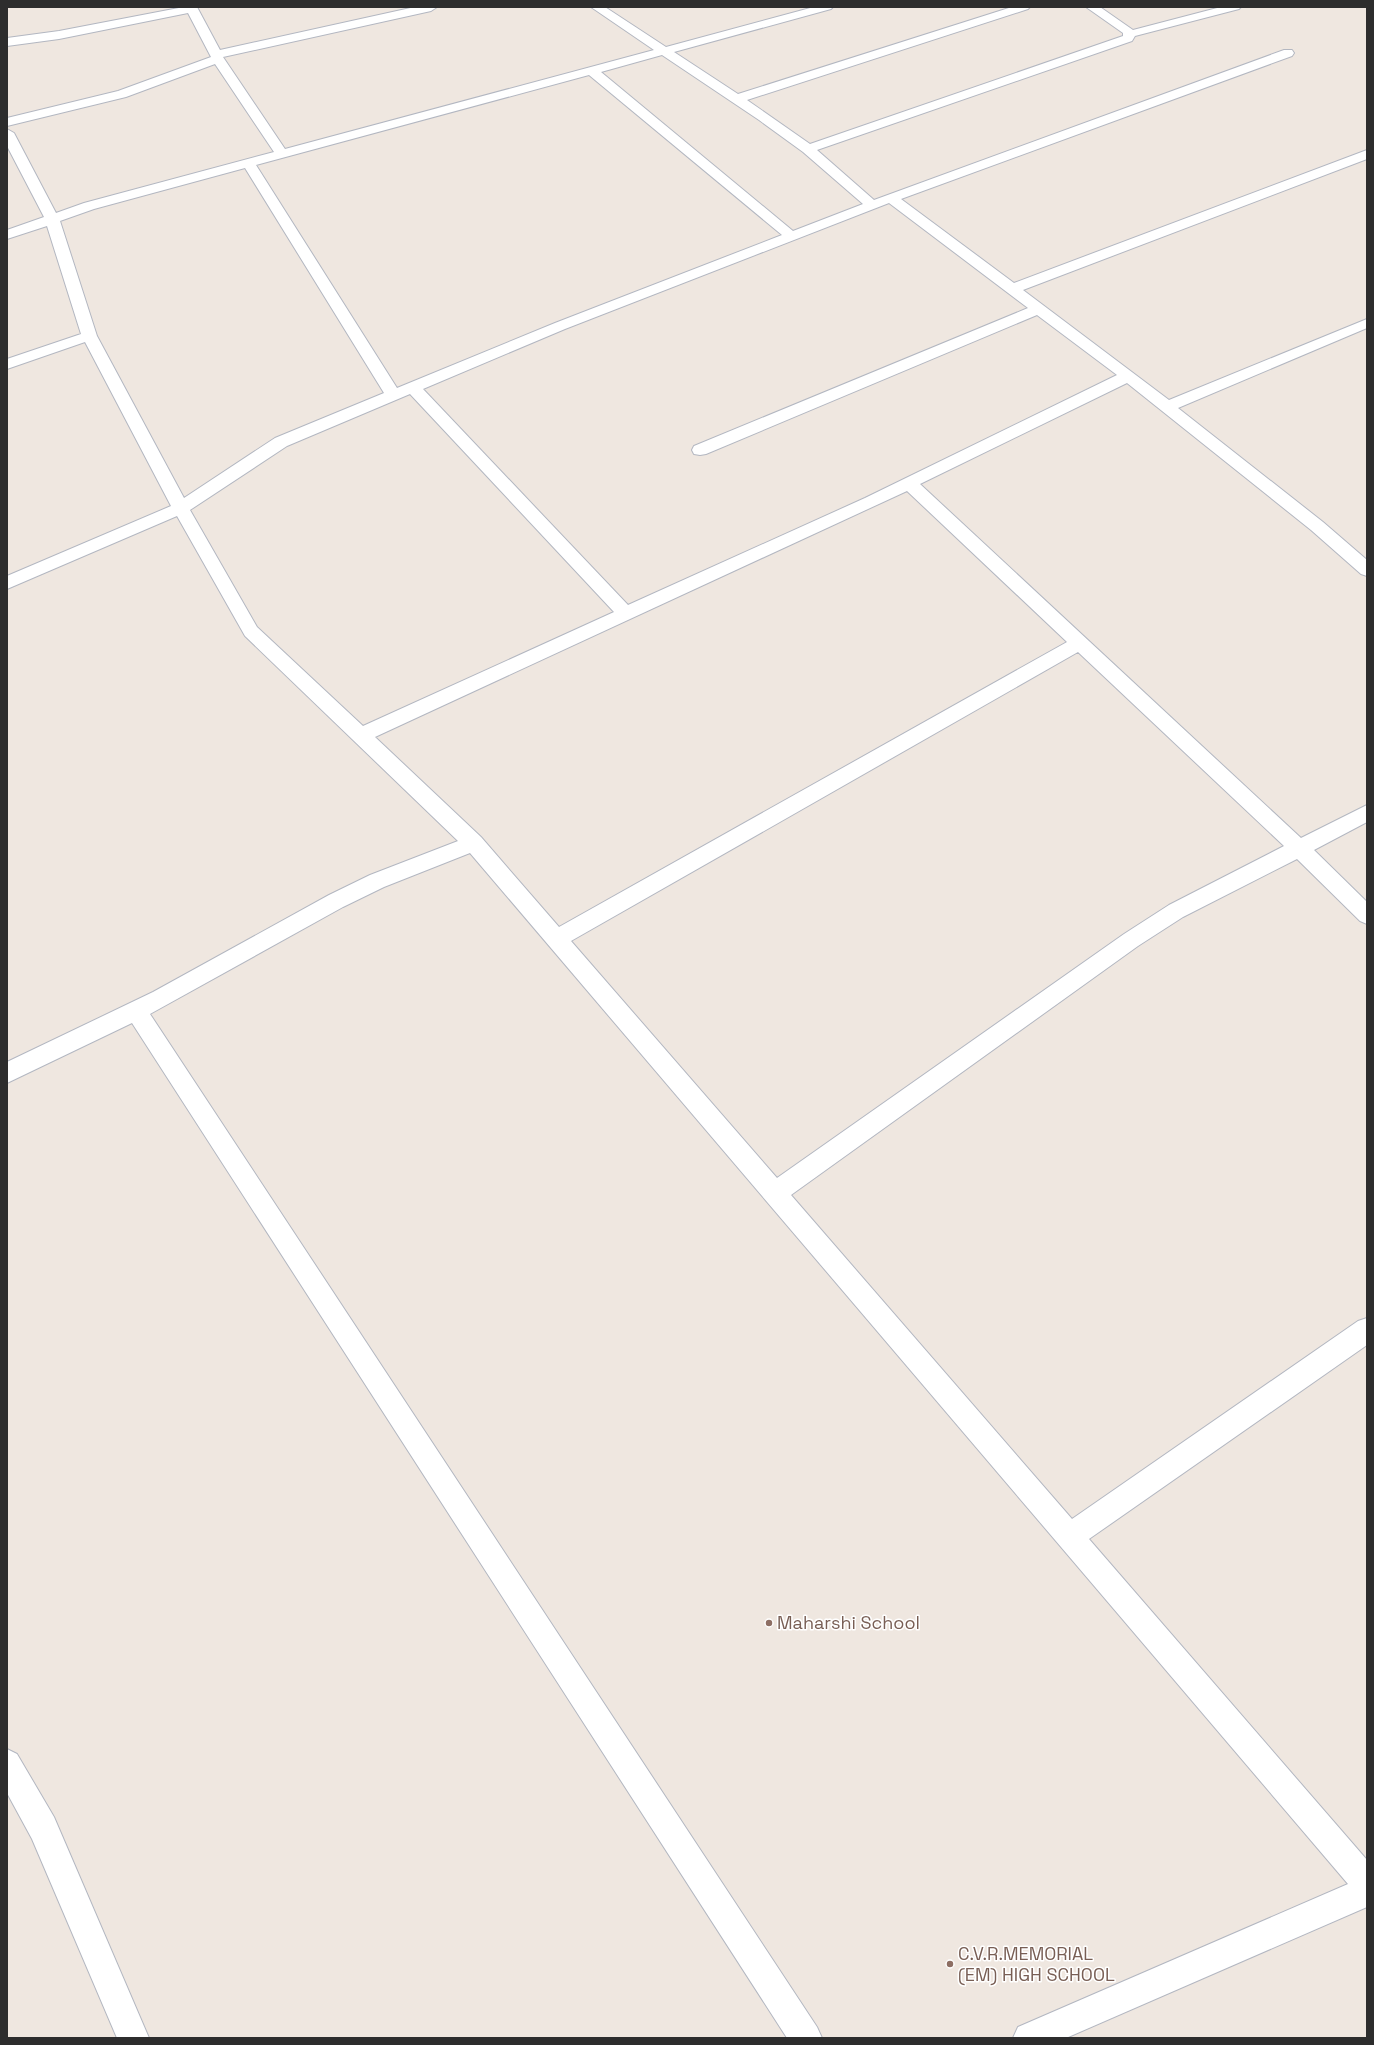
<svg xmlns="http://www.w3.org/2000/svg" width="1374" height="2045" font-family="'Space Grotesk',sans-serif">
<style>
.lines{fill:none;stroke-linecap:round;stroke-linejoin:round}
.street-casing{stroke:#b3b7c1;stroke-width:2}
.street{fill:#fff;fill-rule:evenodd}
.education-dot{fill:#8d6e63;stroke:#fff;stroke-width:1.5}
.labels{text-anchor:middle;stroke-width:3;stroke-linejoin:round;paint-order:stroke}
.near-education-label{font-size:18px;fill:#785e54;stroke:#fff;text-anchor:start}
</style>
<rect width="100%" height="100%" fill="#efe7e0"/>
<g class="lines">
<g class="street-casing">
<g id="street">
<path d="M184 7H197L220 50 415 7H437L431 11 223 57 285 149 654 50 591 7H605L666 47 814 7H833L831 9 674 52 738 94 1012 7H1030L1028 9 747 100 810 144 1123 36V33L1086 7H1100L1133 30 1221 7H1241L1239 9 1135 36 1132 41 817 150 874 200 1284 50H1292L1294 53 1292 56 901 199 1014 283 1367 150V159L1023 290 1169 400 1367 319V328L1178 408 1323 522 1367 560V576L1361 574 1311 530 1127 383 920 484 1301 838 1367 805V822L1314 850 1367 902V924L1360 921 1297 859 1183 917 1138 946 791 1195 1072 1519 1358 1321 1367 1318V1345L1089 1539 1367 1860V1907L1066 2038H1013L1018 2027 1348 1884 470 853 384 887 343 907 150 1014 817 2027 822 2038H787L132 1023 7 1083V1062L153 992 329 895 370 875 458 841 245 636 177 516 7 589V576L171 506 85 342 7 369V359L81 334 47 226 7 239V230L44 217 7 146V129L14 133 56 213 84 203 274 152 215 64 126 97 7 126V118L118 91 211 57 188 13 59 39 7 46V38L59 31ZM662 55 759 120 803 152 863 204 793 231 601 72ZM589 75 782 235 555 323 397 388 256 165ZM245 168 384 393 275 438 184 498 97 336 60 221 94 209ZM889 203 1028 308 694 446 692 450 694 454 700 455 706 454 1037 315 1117 375 865 498 628 605 423 389 565 329ZM410 394 614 612 363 726 257 627 190 510 287 446ZM907 491 1067 642 559 927 481 837 375 737ZM1078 652 1284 846 1169 905 1124 934 777 1178 571 941Z"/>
<polygon points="7,1749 17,1754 54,1817 149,2038 117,2038 32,1839 7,1793"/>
</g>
</g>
<use href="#street" class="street"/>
</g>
<g class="education-dot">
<circle cx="769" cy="1623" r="4"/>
<circle cx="950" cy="1964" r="4"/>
</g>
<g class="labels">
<g class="near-education-label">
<text x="777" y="1629">Maharshi School</text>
<text x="958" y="1960">C.V.R.MEMORIAL<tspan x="958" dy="21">(EM) HIGH SCHOOL</tspan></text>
</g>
</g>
<rect width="1374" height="2045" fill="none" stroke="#2d2d2d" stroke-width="16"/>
</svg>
